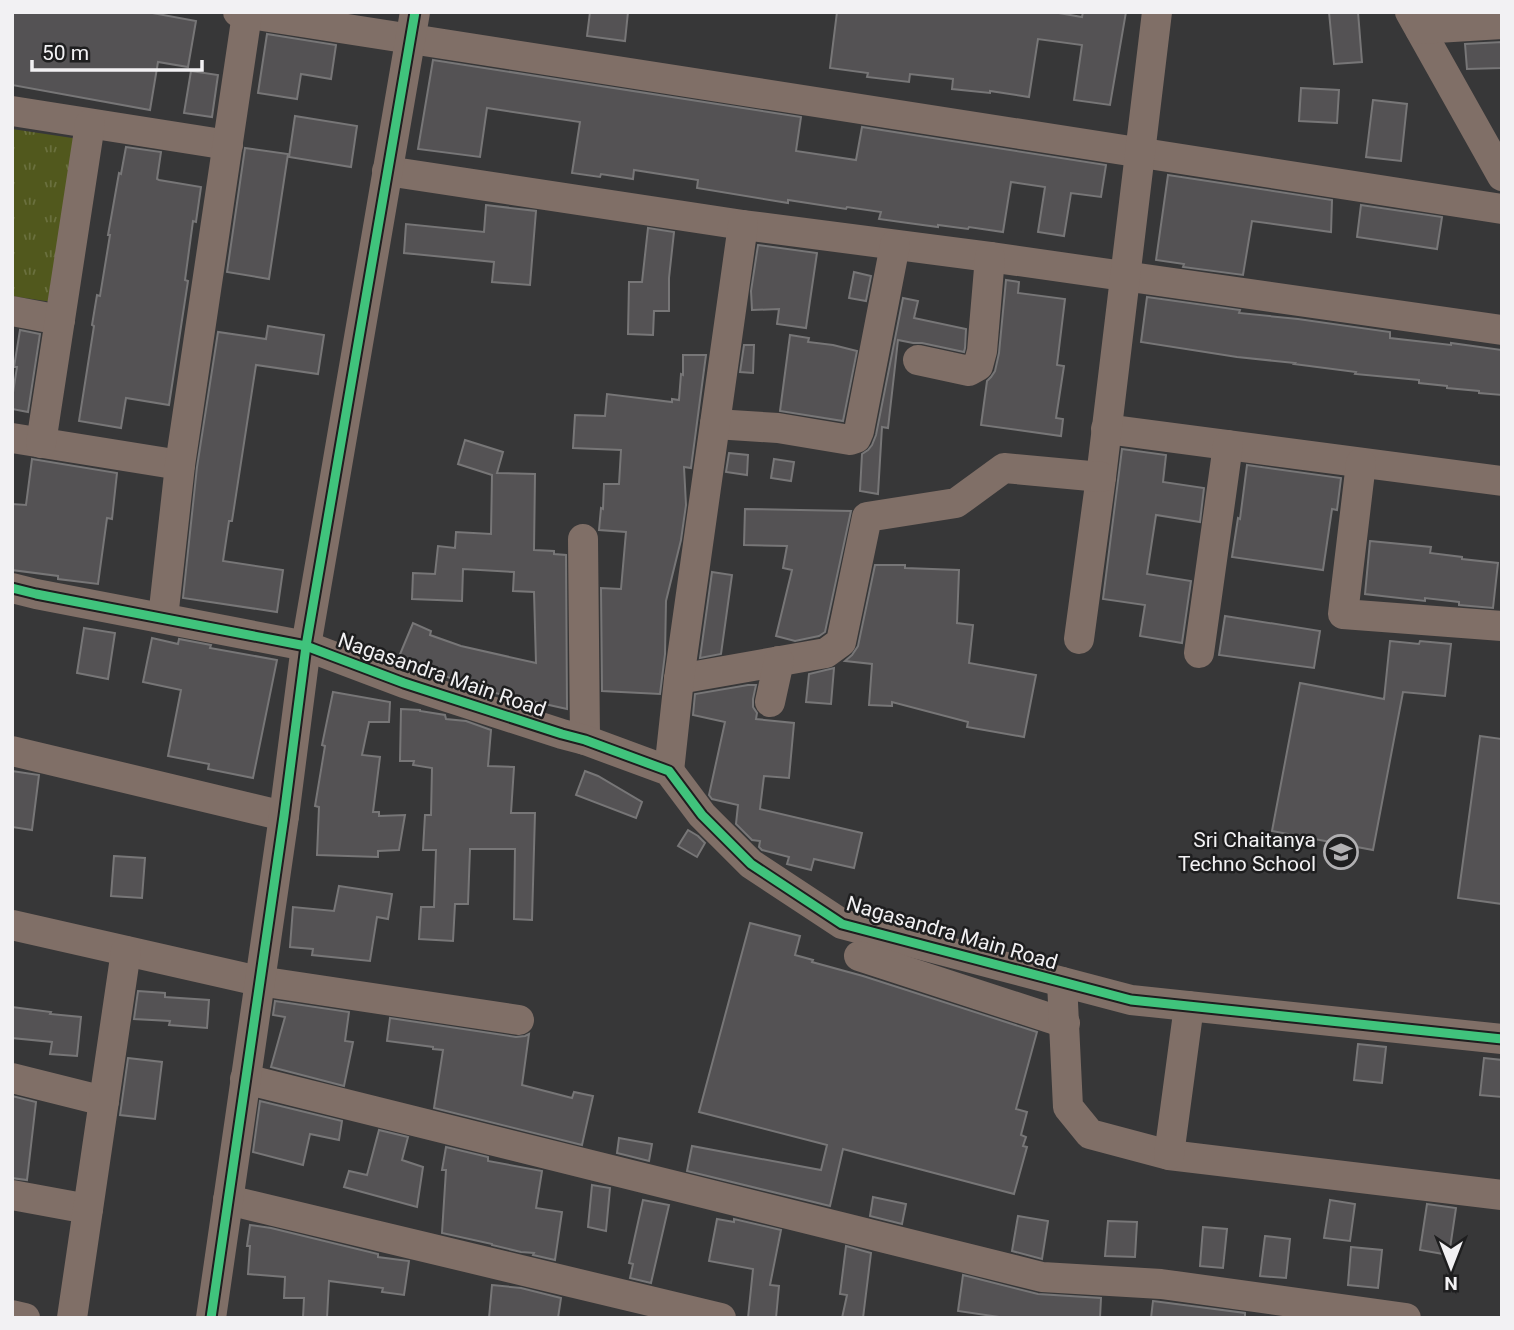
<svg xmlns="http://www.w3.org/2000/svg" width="1514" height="1330" font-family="Roboto,sans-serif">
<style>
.park{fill:url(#park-tufts)}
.building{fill:#545254;stroke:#777677;stroke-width:2}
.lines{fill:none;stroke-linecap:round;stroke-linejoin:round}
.minor{stroke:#806f67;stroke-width:30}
.cycleway-casing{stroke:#1e1e1f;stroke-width:13}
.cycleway{stroke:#40c37c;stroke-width:9}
.labels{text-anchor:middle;stroke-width:5;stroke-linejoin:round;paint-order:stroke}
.street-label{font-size:21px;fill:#f2f1f3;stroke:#1e1e1f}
.poi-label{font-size:21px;fill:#f2f1f3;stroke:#1e1e1f;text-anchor:end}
</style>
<defs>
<pattern id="park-tufts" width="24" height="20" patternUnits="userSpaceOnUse" patternTransform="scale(1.75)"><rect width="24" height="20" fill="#51581d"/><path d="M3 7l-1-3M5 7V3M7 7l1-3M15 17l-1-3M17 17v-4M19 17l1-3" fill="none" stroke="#6a703e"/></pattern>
</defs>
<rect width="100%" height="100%" fill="#373738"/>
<polygon class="park" points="12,129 79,139 52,302 12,296"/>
<g class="building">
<polygon points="12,12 147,12 196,21 188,67 158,62 150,110 12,85"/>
<polygon points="590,12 628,12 625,41 587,36"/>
<polygon points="837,12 1053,12 1082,17 1083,12 1126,12 1110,105 1074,100 1082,45 1038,39 1029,97 990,91 990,93 952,89 953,79 910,74 909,82 867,77 868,73 830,68"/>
<polygon points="1329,12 1358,12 1362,62 1334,64"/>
<polygon points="267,34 336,45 331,79 301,74 297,99 258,93"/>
<polygon points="1502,42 1502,68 1467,69 1465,44"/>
<polygon points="433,60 801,117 796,151 856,160 862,127 1106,165 1101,197 1071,193 1064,236 1038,232 1045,187 1011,182 1003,232 969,227 968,229 938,225 938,227 908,223 879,219 881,212 847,207 846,209 788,200 788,203 697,188 698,180 634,170 633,179 601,174 600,177 572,173 580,122 487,108 480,157 418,149"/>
<polygon points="191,71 218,75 212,117 184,113"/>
<polygon points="1301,88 1339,90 1337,123 1299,121"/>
<polygon points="1373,100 1407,104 1401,161 1366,157"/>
<polygon points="295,116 357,126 351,167 289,157"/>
<polygon points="126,147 161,152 157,179 159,180 201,187 196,222 193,221 185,280 188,281 169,405 126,398 121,428 79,421 94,326 92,325 97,295 100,296 110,235 108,235 113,207 119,173 121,174"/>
<polygon points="245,148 288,154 269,279 227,272"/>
<polygon points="1168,175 1332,200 1331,232 1252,221 1243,275 1183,267 1184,264 1156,260"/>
<polygon points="486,205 536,211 530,285 492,282 494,262 404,253 406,224 484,232"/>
<polygon points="1361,205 1442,217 1437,249 1357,237"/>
<polygon points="648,228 674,232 669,278 669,311 654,311 653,335 628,334 629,282 642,282"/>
<polygon points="758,245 817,253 806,328 777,324 779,309 752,310 751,291"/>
<polygon points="854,272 871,276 866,301 849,298"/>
<polygon points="1006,280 1019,282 1018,293 1065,299 1057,365 1064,366 1056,418 1063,419 1061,436 981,425 987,381 991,377 995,371 999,353"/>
<polygon points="1147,297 1240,310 1239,313 1298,319 1390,332 1390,338 1451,345 1451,343 1502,350 1502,395 1479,393 1479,391 1447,388 1447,386 1419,383 1419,380 1355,374 1356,372 1294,364 1295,363 1237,357 1141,342"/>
<polygon points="903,298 918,301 914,318 966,329 965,348 964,352 922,343 913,343 898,340 888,428 882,427 878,494 860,491 862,454 868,450 872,445 876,435"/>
<polygon points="268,326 324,335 318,374 256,365 232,521 229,521 223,561 283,570 277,612 183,598 197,467 218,332 266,339"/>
<polygon points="20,330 40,334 28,412 12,409 12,399 17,367 14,367"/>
<polygon points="790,335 809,338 808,342 833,345 857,351 843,421 780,411"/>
<polygon points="744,345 754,345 753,373 740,372"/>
<polygon points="683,355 706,355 691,468 684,467 686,505 681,540 666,601 665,654 660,694 602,691 601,588 621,589 626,532 599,530 601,508 603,509 604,484 619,484 621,450 573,448 575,415 605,416 607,394 672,402 672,399 679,400 681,374 683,375"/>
<polygon points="465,440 503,452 497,473 535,474 534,550 554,551 554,554 566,555 567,709 486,691 398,659 413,623 431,631 430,635 461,646 536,663 534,592 513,591 514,572 463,569 462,601 412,599 413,573 435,574 438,546 455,548 456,532 491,534 492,475 458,464"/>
<polygon points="1122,449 1166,455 1163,482 1204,488 1200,522 1156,515 1147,574 1191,581 1182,643 1140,636 1145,605 1103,599"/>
<polygon points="729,453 748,455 747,475 726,472"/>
<polygon points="32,459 117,473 112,519 107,518 98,584 58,579 58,576 12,570 12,504 26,505"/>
<polygon points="774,459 794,462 791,481 771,478"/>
<polygon points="1247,465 1341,478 1337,510 1332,509 1323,570 1232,557 1238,518 1240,519"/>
<polygon points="745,509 851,511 825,632 819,636 795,641 776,636 792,570 783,568 787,546 744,545"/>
<polygon points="1370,541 1431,547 1430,553 1462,557 1462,559 1498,563 1493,608 1459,605 1459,602 1425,598 1425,601 1365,594"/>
<polygon points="875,565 905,565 905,568 959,570 957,623 973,625 969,663 1036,675 1024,737 967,727 968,722 892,702 892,706 869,705 872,664 845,661 852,655 858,646"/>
<polygon points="712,572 732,575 721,654 700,658"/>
<polygon points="1225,616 1320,631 1314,668 1219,655"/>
<polygon points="84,628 115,633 108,679 77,673"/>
<polygon points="152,638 178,644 179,639 211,645 210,648 277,660 253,778 208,769 209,764 168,756 181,690 143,682"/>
<polygon points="1390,641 1419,644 1420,641 1451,644 1445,696 1403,692 1373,850 1272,831 1300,683 1384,699"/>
<polygon points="834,668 831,704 806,702 809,674"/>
<polygon points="748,685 756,685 753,699 753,707 757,713 756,719 794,723 789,778 764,776 760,809 862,833 854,868 814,859 811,870 787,864 789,857 762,850 759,847 760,841 752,840 736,824 738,805 712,799 709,795 725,722 693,715 695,694"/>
<polygon points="333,692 390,702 389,722 369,722 362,755 380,757 373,812 379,812 379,816 405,815 399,850 378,851 378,857 317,855 319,807 315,806 325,746 322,745"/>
<polygon points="401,709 420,710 420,711 445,715 446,719 466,721 491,730 488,766 514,767 511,813 535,813 532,920 514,919 515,849 470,849 468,904 455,904 453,941 419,939 421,907 434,907 436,850 423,850 425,815 431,815 432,768 413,765 414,761 400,761"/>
<polygon points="1480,736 1502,739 1502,904 1458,898"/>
<polygon points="12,771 39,775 32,830 12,827"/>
<polygon points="585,771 598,776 642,802 636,818 576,795"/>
<polygon points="688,830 698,836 705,843 697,857 678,846"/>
<polygon points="114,856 145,858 142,898 111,896"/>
<polygon points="339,886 392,894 388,919 377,917 370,961 312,955 313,949 290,947 293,907 334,911"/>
<polygon points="750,923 800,936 795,955 813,960 812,962 863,976 1037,1032 1016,1109 1027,1112 1021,1135 1026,1137 1023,1146 1027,1147 1014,1194 843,1149 830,1206 687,1171 692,1146 821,1170 827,1145 699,1112"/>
<polygon points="138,991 165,993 165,997 209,1000 207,1028 169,1025 170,1021 134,1019"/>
<polygon points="275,1001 349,1012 345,1041 353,1042 344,1086 271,1067 285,1017 273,1015"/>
<polygon points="12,1007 51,1012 50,1014 81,1017 77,1056 50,1054 52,1042 12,1038"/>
<polygon points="390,1018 516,1037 525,1036 529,1034 522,1085 572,1098 574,1092 593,1096 582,1145 434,1108 443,1050 433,1049 433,1047 387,1041"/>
<polygon points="1358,1044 1386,1047 1382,1083 1354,1080"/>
<polygon points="128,1058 162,1062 155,1119 120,1115"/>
<polygon points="1484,1058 1502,1060 1502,1097 1480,1095"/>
<polygon points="12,1096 36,1102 27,1180 12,1178"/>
<polygon points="260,1101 342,1121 339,1140 310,1134 303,1165 253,1152"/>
<polygon points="379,1130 408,1137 402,1160 423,1167 417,1207 344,1187 349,1171 367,1175"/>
<polygon points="619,1138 652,1144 649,1161 617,1153"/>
<polygon points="446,1147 488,1157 488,1161 542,1171 536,1208 562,1212 555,1260 533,1255 534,1253 521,1252 492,1245 492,1244 442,1233 446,1170 442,1170"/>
<polygon points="592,1185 610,1188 606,1231 588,1227"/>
<polygon points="873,1197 906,1204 902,1224 870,1216"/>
<polygon points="643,1200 669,1205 651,1283 630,1278 633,1264 629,1263"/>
<polygon points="1330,1200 1355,1204 1350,1241 1324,1238"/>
<polygon points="1427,1204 1456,1208 1449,1255 1420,1250"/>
<polygon points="1018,1216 1048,1221 1042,1259 1012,1251"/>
<polygon points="717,1219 734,1222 734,1219 781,1230 770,1285 779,1286 776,1318 748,1318 753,1269 709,1261"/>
<polygon points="1108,1221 1137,1222 1135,1257 1105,1256"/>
<polygon points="250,1225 271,1228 378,1254 378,1257 409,1261 404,1295 382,1292 383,1288 329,1281 327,1318 303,1318 304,1298 284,1298 285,1277 248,1274 250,1246 247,1246"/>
<polygon points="1203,1227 1227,1229 1223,1268 1200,1266"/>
<polygon points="1265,1236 1290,1239 1286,1278 1260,1276"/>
<polygon points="846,1246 871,1253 863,1318 842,1318 847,1295 840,1294"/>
<polygon points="1351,1247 1382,1250 1378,1288 1348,1285"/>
<polygon points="963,1275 1038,1294 1101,1298 1100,1318 1006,1318 958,1311"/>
<polygon points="492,1285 521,1288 561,1298 558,1318 489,1318"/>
<polygon points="1153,1301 1245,1313 1245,1318 1151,1318"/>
</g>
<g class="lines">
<g class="minor">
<polyline points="238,12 1502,209"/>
<polyline points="1410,12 1502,176"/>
<polyline points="1420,29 1502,24"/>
<polyline points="12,111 228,145"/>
<polyline points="387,171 743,225 990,257 1502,330"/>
<polyline points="12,311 60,320"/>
<polyline points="918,360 969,371 978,366 982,351 990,257"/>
<polyline points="715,424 778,428 850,440 856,438 859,431 895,245"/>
<polyline points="1106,429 1502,481"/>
<polyline points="12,438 180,465"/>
<polyline points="41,443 90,124"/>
<polyline points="1361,463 1343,614 1502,626"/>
<polyline points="583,539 585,740"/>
<polyline points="12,588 36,594 306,646 404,683 562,734 585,740 669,771 702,815 751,864 842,924 1131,1000 1502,1039"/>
<polyline points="163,618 180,465 247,14"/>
<polyline points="1079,639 1101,477 1157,12"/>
<polyline points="1199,653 1228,445"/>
<polyline points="679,679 826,653 841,642 867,517 956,503 1004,468 1101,477"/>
<polyline points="770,702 779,661"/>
<polyline points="12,751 284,816"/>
<polyline points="669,771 679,679 743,225"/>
<polyline points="12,925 259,981 519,1020"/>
<polyline points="859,956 1065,1023"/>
<polyline points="1062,982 1068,1107 1090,1134 1169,1155 1502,1195"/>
<polyline points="12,1078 104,1101"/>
<polyline points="245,1079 1042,1277 1161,1284 1406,1318"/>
<polyline points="1169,1155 1189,1006"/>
<polyline points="12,1195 88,1209"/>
<polyline points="228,1200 721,1318"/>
<polyline points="12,1315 25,1318"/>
<polyline points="72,1318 126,951"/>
<polyline points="211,1318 284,816 306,646 415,12"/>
</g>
<g class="cycleway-casing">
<g id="cycleway">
<polyline points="12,588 36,594 306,646 404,683 562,734 585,740 669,771 702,815 751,864 842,924 1131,1000 1502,1039"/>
<polyline points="211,1318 284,816 306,646 415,12"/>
</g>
</g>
<use href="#cycleway" class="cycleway"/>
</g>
<defs>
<g id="school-ring" transform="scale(1.75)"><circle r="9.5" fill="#1e1e1f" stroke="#b1b0b2" stroke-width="1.5"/><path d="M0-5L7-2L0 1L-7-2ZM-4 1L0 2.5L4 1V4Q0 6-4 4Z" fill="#b1b0b2"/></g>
</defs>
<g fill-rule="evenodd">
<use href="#school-ring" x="1341" y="852"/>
</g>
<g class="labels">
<g class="street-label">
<text transform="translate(442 675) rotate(19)" y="7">Nagasandra Main Road</text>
<text transform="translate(952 933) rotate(16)" y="7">Nagasandra Main Road</text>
</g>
<g class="poi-label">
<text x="1316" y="847">Sri Chaitanya<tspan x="1316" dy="24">Techno School</tspan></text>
</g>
</g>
<rect width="1514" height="1330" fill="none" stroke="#f2f1f3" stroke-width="28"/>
<g transform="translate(1451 1267) rotate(180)" stroke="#1e1e1f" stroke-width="5" paint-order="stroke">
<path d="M0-5L12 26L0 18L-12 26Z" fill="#f2f1f3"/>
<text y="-10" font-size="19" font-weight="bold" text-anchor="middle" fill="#f2f1f3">N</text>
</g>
<path d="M32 60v10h170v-10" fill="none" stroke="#f2f1f3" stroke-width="3.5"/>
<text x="42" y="60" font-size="21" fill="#f2f1f3" stroke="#1e1e1f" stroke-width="5" paint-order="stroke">50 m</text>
</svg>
